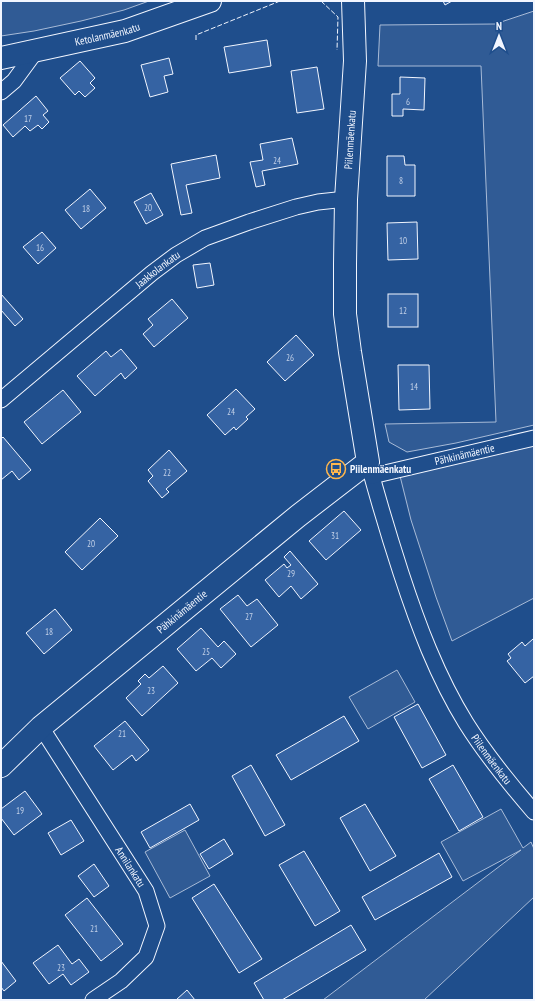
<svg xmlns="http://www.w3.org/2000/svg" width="535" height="1001" font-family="'PT Sans Narrow',sans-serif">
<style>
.built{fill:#305b95;stroke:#a8bbd7}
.building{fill:#3563a3;stroke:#f2f6ff}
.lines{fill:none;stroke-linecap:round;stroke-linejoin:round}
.street-casing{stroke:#f2f6ff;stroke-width:17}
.secondary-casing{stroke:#f2f6ff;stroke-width:24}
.street{stroke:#1f4e8c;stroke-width:15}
.secondary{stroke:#1f4e8c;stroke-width:22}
.fence{stroke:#f2f6ff;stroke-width:1;stroke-dasharray:5 2;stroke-linecap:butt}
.labels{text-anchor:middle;stroke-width:3;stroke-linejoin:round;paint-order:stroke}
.number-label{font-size:9px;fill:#c3d1e8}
.street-label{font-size:11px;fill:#f2f6ff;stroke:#1f4e8c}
.poi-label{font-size:11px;font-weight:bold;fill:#f2f6ff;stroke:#1f4e8c;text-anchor:start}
</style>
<rect width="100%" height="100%" fill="#1f4e8c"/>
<g class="built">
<polygon points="1,1 149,1 124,10 81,21 34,31 1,36"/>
<polygon points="534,11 534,425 456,443 407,452 389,442 385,424 496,422 481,66 378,66 380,25 495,24"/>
<polygon points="534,444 534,598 452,641 436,597 411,520 400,476"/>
<polygon points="397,670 415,702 368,729 349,697"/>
<polygon points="501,809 523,848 531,842 534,849 534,897 424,1000 323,1000 521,850 463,881 441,842"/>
<polygon points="185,830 210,876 170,898 145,852"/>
</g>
<g class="building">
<polygon points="443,1 452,1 445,5"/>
<polygon points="267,40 271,66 229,73 224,47"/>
<polygon points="169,58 173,74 164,76 168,92 150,97 141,65"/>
<polygon points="80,61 95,78 90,83 95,88 85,97 79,91 75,95 60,78"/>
<polygon points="317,67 324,109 297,113 291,71"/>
<polygon points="400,77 425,78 424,110 403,109 403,116 392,116 392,94 400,94"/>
<polygon points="36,96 48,111 43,115 49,122 42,129 38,125 30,131 25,126 13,137 3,125"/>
<polygon points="292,138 298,164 262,171 265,185 256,187 250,162 263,160 260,144"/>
<polygon points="216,155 220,178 186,185 192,213 181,215 171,164"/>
<polygon points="387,156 404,156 405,165 415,165 415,196 387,196"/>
<polygon points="90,189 106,208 81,229 65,210"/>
<polygon points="151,193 163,215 146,224 134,202"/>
<polygon points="417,222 418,259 388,260 387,223"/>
<polygon points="42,232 56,248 38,264 23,247"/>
<polygon points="210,263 214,285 197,288 193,265"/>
<polygon points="1,294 23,319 15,326 1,310"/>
<rect x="388" y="294" width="30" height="33"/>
<polygon points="172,299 188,318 154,347 143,334 153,325 148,319"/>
<polygon points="296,335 314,355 285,381 267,362"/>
<polygon points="121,349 137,368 125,379 121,373 95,396 77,376 106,351 111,357"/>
<polygon points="398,365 429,365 430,409 399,410"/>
<polygon points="236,389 255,409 246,417 248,419 236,430 234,427 225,435 207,415"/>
<polygon points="63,390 81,412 42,444 24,422"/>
<polygon points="3,437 31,470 19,480 12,471 1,480 1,439"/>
<polygon points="169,450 187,471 166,489 169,492 162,498 148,481 153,476 148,470"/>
<polygon points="344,511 361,530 326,560 309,541"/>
<polygon points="100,518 118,536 82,570 65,552"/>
<polygon points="290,551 318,584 301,599 291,586 279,597 265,580 284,564 287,568 291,565 284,557"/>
<polygon points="238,595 247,606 257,599 278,625 251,647 220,609"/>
<polygon points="55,609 72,630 44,654 26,633"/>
<polygon points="201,628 218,647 224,641 236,654 221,668 212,658 196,671 177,649"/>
<polygon points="533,639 534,641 534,676 525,683 507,661 511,658 508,654 522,642 525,646"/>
<polygon points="163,666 178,683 142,716 126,698 141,684 138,681 145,674 149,678"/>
<polygon points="418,704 446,755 422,768 394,717"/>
<polygon points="344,716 359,741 291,780 276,755"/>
<polygon points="125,721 149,750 136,761 132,755 113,770 94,746"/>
<polygon points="251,765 285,825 265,836 232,776"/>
<polygon points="453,765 483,817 459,831 429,779"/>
<polygon points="25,791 42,814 14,835 1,818 1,809"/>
<polygon points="190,804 199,820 150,848 141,832"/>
<polygon points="365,804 396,856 370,871 340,818"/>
<polygon points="71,820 84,841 61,855 48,833"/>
<polygon points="224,839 233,854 209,869 200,854"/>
<polygon points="304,851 340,911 315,926 279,865"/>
<polygon points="439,853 452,877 375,920 362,897"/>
<polygon points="94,864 109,886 94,897 78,876"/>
<polygon points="214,884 262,959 239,973 192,898"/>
<polygon points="87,898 123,944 101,961 65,915"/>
<polygon points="351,925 366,950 282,1000 264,1000 254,983"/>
<polygon points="58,945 72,964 79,959 89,972 71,985 63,974 49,984 33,963"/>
<polygon points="1,961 16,981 4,991 1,987"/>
<polygon points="187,990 195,1000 176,1000"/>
</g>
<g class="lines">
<g class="street-casing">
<g id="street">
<polyline points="1,92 14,81 36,51"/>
<path id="s1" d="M1 400 152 273 176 255 205 238 249 222 296 207 318 202 346 199"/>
<path id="s2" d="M368 462C378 499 389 536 401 573 418 625 437 676 466 723 486 755 509 783 534 812"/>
<path id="s3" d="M372 476 534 438"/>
<path id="s4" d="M41 727 146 891 157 926 146 957 121 981 93 1000"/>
</g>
</g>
<g class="secondary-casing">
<g id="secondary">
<path id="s5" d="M1 58 125 31 210 1"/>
<path id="s6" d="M1 766 41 727 298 516 368 462 350 352 345 314V264L346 199 355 61 353 1"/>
</g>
</g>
<use href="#street" class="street"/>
<use href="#secondary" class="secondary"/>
<g class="fence">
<polyline points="321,1 338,17 337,50"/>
<polyline points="196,40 196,35 280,1"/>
</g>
</g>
<defs>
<g id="bus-ring" transform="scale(1)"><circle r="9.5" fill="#1f4e8c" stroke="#ffb74d" stroke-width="1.5"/><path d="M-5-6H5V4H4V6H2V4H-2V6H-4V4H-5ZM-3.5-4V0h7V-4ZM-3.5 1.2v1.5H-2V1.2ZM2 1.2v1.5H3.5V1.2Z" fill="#ffb74d"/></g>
</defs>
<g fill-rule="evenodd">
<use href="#bus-ring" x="336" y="469"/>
</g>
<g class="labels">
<g class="number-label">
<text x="408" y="105">6</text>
<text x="28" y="122">17</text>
<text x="277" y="164">24</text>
<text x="401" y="184">8</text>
<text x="148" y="211">20</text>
<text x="86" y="212">18</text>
<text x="403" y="244">10</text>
<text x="40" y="251">16</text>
<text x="403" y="314">12</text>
<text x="290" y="361">26</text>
<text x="414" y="390">14</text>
<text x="231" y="415">24</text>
<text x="167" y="476">22</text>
<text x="335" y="539">31</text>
<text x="91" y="547">20</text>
<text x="291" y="577">29</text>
<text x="249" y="620">27</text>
<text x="49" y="635">18</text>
<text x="206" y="655">25</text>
<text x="151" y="694">23</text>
<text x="122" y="737">21</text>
<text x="20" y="814">19</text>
<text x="94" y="932">21</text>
<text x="61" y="971">23</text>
</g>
<g class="street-label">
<text dy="4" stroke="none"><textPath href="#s5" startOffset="109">Ketolanmäenkatu</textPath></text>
<text dy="4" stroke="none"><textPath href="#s6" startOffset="801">Piilenmäenkatu</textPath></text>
<text dy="4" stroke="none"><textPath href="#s1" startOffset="204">Jaakkolankatu</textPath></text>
<text dy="4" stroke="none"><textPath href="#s3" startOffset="95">Pähkinämäentie</textPath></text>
<text dy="4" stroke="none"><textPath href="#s6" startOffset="238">Pähkinämäentie</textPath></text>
<text dy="4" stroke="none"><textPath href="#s2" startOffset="324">Piilenmäenkatu</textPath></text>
<text dy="4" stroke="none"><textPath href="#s4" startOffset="166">Annilankatu</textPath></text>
</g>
<g class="poi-label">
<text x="350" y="473">Piilenmäenkatu</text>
</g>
</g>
<rect width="535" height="1001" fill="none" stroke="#f2f6ff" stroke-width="4"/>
<g transform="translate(499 36)" stroke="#1f4e8c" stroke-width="3" paint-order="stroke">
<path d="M0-3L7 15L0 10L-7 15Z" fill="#f2f6ff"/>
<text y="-6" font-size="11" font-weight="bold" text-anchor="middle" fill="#f2f6ff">N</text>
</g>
</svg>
